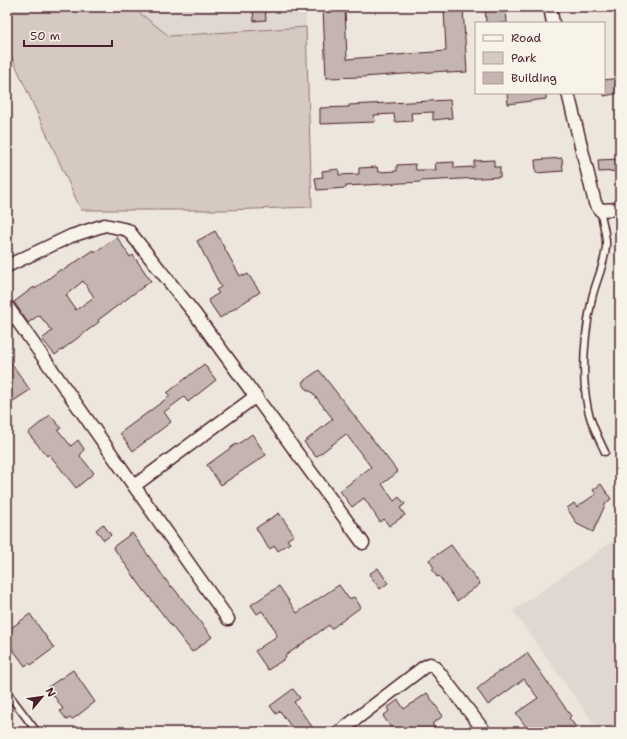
<svg xmlns="http://www.w3.org/2000/svg" width="627" height="739" font-family="'Shantell Sans',sans-serif">
<style>
.built{fill:#e0d7d0}
.green{fill:#d5c9c2;stroke:#907476}
.building{fill:#c4b5b0;stroke:#4a1f2b;fill-rule:evenodd}
.lines{fill:none;stroke-linecap:round;stroke-linejoin:round}
.service-casing{stroke:#4a1f2b;stroke-width:9}
.minor-casing{stroke:#4a1f2b;stroke-width:15}
.service{stroke:#f7f3e8;stroke-width:6}
.minor{stroke:#f7f3e8;stroke-width:12}
</style>
<rect width="100%" height="100%" fill="#ece6dd"/>
<filter id="ink" filterUnits="userSpaceOnUse"><feTurbulence type="fractalNoise" baseFrequency=".025" numOctaves="2"/><feDisplacementMap in="SourceGraphic" scale="8" xChannelSelector="R" yChannelSelector="G"/><feConvolveMatrix kernelMatrix="1 2 1 2 8 2 1 2 1" color-interpolation-filters="sRGB"/></filter>
<g filter="url(#ink)">
<g class="built">
<polygon points="132,7 306,7 306,27 169,36"/>
<polygon points="620,536 620,732 600,732 513,611"/>
</g>
<polygon class="green" points="7,7 132,7 169,36 306,27 312,207 226,210 81,210 10,53 7,52"/>
<g class="building">
<polygon points="444,7 463,7 467,72 448,73 447,71 362,77 326,78 323,9 345,8 347,59 446,51"/>
<polygon points="485,7 506,7 507,23 486,23"/>
<polygon points="265,9 266,20 254,21 253,10"/>
<polygon points="619,78 620,93 604,96 604,80"/>
<polygon points="507,93 546,93 546,99 508,104"/>
<polygon points="450,100 452,118 433,120 433,112 411,113 412,121 395,122 394,114 374,115 375,122 320,124 320,108 349,107 349,105"/>
<polygon points="562,158 563,171 536,173 535,160"/>
<polygon points="620,159 620,171 599,172 598,160"/>
<polygon points="494,160 494,167 500,167 500,177 421,181 421,182 346,186 346,188 317,190 315,178 323,177 322,171 339,169 339,175 359,174 359,168 377,167 378,172 397,171 397,165 415,164 416,170 436,170 435,163 454,162 454,168 474,167 474,161"/>
<polygon points="215,231 240,276 243,274 244,276 248,274 260,292 220,318 208,300 219,293 216,290 221,287 197,241"/>
<path d="M117 237 130 257 133 255 151 281 98 320 99 322 55 355 42 339 52 331 39 315 28 323 14 302 34 287 35 289 61 269 62 271 94 250 95 252ZM83 281 94 297 76 310 66 295Z"/>
<polygon points="7,357 30,390 7,405"/>
<polygon points="204,364 216,380 188,402 184,397 164,412 171,422 133,451 120,433 170,396 167,393"/>
<polygon points="319,370 398,472 382,484 394,501 399,497 405,504 400,508 405,515 389,526 384,519 380,522 364,498 352,507 340,491 371,467 346,434 316,457 304,442 333,419 312,392 307,390 302,382"/>
<polygon points="50,415 61,428 58,430 71,446 78,440 84,449 80,456 94,473 76,488 49,454 47,456 28,433"/>
<polygon points="252,434 266,455 221,485 207,465 236,444 237,445"/>
<polygon points="601,484 611,499 606,503 593,532 577,524 567,508 574,503 577,507 596,494 593,490"/>
<polygon points="279,513 294,535 287,540 290,543 278,551 275,546 269,549 256,528"/>
<polygon points="103,524 111,535 104,540 96,530"/>
<polygon points="132,533 171,587 172,586 212,637 192,652 143,589 113,547"/>
<polygon points="451,545 480,584 457,601 439,576 437,577 432,569 434,568 429,560"/>
<polygon points="378,568 388,583 380,589 369,574"/>
<polygon points="339,585 349,599 354,597 361,607 331,629 329,625 285,656 286,658 268,670 255,651 277,636 275,631 276,631 262,611 257,614 251,605 279,586 297,613"/>
<polygon points="30,614 54,648 31,665 29,663 25,666 7,641 7,631"/>
<polygon points="527,653 571,716 569,718 580,732 530,732 516,713 538,698 524,679 488,705 477,689 499,671 500,672"/>
<polygon points="73,670 95,702 73,719 70,718 67,720 60,711 63,709 48,687"/>
<polygon points="293,689 300,698 294,702 316,732 295,732 280,711 276,714 270,706"/>
<polygon points="427,693 443,716 432,724 435,727 427,732 394,732 383,716 389,711 387,708 398,700 404,709"/>
</g>
<g class="lines">
<g class="service-casing">
<g id="service">
<path d="M600 210C602 220 607 236 606 246 605 264 596 281 592 298 585 332 581 370 587 404 589 420 598 437 605 452"/>
<polyline points="7,692 37,732"/>
</g>
</g>
<g class="minor-casing">
<g id="minor">
<polyline points="550,7 553,23"/>
<polyline points="568,93 595,203 600,210 620,209"/>
<polyline points="7,266 71,236 105,225 128,230 195,314 363,543"/>
<polyline points="7,306 228,619"/>
<polyline points="134,486 256,396"/>
<polyline points="339,732 424,667 430,664 435,667 485,732"/>
</g>
</g>
<use href="#service" class="service"/>
<use href="#minor" class="minor"/>
</g>
</g>
<rect width="627" height="739" fill="none" stroke="#f7f3e8" stroke-width="24"/>
<rect x="12" y="12" width="603" height="715" fill="none" stroke="#4a1f2b" stroke-width="1.5" filter="url(#ink)"/>
<rect x="475" y="22" width="130" height="72" fill="#f7f3e8" stroke="#b29e9c"/>
<rect x="483" y="35" width="20" height="6" fill="#f7f3e8" stroke="#b29e9c"/>
<text x="511" y="42" font-size="12" fill="#4a1f2b">Road</text>
<rect x="483" y="52" width="20" height="12" fill="#d5c9c2" stroke="#b29e9c"/>
<text x="511" y="62" font-size="12" fill="#4a1f2b">Park</text>
<rect x="483" y="72" width="20" height="12" fill="#c4b5b0" stroke="#b29e9c"/>
<text x="511" y="82" font-size="12" fill="#4a1f2b">Building</text>
<g transform="translate(42 697) rotate(61)" stroke="#f7f3e8" stroke-width="3" paint-order="stroke">
<path d="M0-3L7 15L0 10L-7 15Z" fill="#4a1f2b"/>
<text y="-6" font-size="11" font-weight="bold" text-anchor="middle" fill="#4a1f2b">N</text>
</g>
<path d="M24 40v6h88v-6" fill="none" stroke="#4a1f2b" stroke-width="2"/>
<text x="30" y="40" font-size="12" fill="#4a1f2b" stroke="#f7f3e8" stroke-width="3" paint-order="stroke">50 m</text>
</svg>
